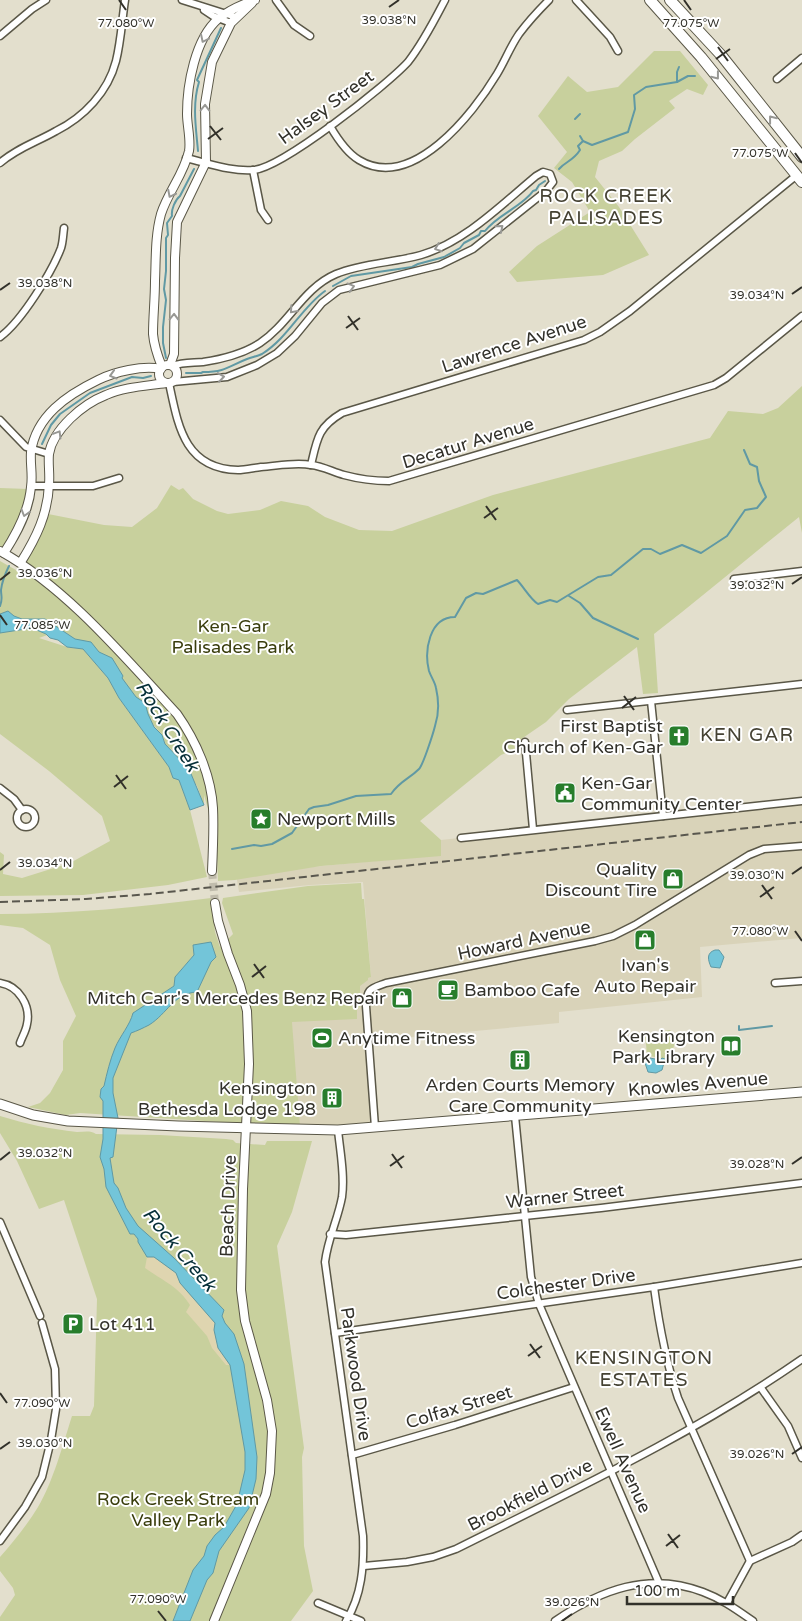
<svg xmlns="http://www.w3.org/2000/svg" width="802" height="1621" font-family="'Varela Round',sans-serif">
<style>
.built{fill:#d9d3b9}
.green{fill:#c8d09d;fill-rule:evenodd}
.sand{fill:#dfd5b0}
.water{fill:#73c5d9;stroke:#6099a4}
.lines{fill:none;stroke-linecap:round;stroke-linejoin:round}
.stream{stroke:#6099a4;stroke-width:2}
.tertiary-tunnel{stroke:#c0bcac;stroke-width:8;stroke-dasharray:8 4;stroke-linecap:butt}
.minor-casing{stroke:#5a5747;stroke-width:9}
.tertiary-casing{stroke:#5a5747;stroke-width:10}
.secondary-casing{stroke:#5a5747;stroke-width:11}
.primary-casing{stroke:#5a5747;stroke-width:12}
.minor{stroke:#fff;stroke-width:6}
.tertiary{stroke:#fff;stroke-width:8}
.secondary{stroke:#fff;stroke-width:9}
.primary{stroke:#fff;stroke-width:10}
.rail{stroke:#59574e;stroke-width:2;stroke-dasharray:8 4;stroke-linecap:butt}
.oneway{stroke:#989894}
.ticks{fill:none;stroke:#32312a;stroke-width:2}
.labels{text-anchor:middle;stroke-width:4;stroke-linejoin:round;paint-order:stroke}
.street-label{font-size:18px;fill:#32312a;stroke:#fff}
.park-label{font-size:18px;fill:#393d0c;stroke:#fff}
.poi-label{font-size:18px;fill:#32312a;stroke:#fff;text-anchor:end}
.neighbourhood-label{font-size:19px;letter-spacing:1px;fill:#454233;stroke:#fff}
.water-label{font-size:19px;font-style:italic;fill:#062f38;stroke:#fff}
.ticks-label{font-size:12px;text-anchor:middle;fill:#32312a;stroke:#fff;stroke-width:4;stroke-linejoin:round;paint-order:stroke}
</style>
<rect width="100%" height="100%" fill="#e3dfcd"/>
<polygon class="built" points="802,801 802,938 700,947 702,997 559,1012 559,1023 369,1041 375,1127 294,1129 292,1022 356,980 371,977 363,882 310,885 239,892 236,874 441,855 441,840"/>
<g class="green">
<polygon points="654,51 680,51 708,85 703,95 687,89 669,101 675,108 635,139 622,151 599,161 595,177 619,207 649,255 603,275 517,282 509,272 537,246 590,212 572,182 554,168 567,152 538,116 568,76 587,92 618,87"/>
<path d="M802 386V533L799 517C750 556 703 596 654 634L658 693 643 694 637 647 569 699 546 722 514 744 515 749 501 755 420 821 441 840V856L321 866 235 880 218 881 217 855 218 822 212 823 204 795V805L197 786 173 751 165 744 163 736 87 649 61 630 39 638 67 647 83 649 108 678 119 698 169 767 173 778 179 780 190 810 207 877 168 885 83 895 0 896V852L4 855 3 874 22 878 70 863 110 841 102 816 49 771 0 734V561L16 570 29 549 43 513 104 525 132 527 157 508 171 485 179 490 183 488 193 499 217 511 228 514 260 510 281 501 308 506 325 517 359 530 392 531 493 495 710 438 728 411 763 414 778 408Z"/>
<polygon points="0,488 28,489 21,517 0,554"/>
<path d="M361 883 362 899H364L371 977 368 978V980L360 986V1007L357 1010V1019L292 1022 300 1127 80 1113 66 1115 28 1107 40 1103 50 1093 63 1070V1041L76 1016 60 980 50 945 23 928 0 925V914C71 914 141 907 211 898L215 932 220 947 233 934 222 903 223 898 308 886ZM193 945H200L202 967 146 1010 151 1000 175 986V977L194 955Z"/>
<polygon points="670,1030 679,1039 674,1046 669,1061 647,1055 645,1034"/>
<path d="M0 1116C26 1124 50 1129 77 1132 84 1132 90 1130 96 1134L160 1135 226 1139 233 1140 236 1143 265 1145 267 1141H312L292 1212 277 1246 304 1448 302 1457 304 1546 313 1591 291 1621H0V1617L15 1595 13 1588 0 1571V1557C14 1541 27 1525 38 1507 53 1482 63 1444 72 1416H90L94 1406 97 1299 64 1200 39 1209 17 1161 0 1133Z"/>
</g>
<path class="sand" d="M147 1257H154L176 1273 180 1283 215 1323C213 1340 221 1352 230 1365H226L212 1348 207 1336 186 1312 190 1305C178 1286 163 1281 145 1268Z"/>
<g class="water">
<polygon points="8,611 14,616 22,619 45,619 75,639 91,642 99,652 112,658 123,676 122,678 136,697 145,703 148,714 154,727 162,735 165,744 189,769 204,805 190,810 179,780 173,778 169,767 119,698 108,678 83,649 67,647 58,640 50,638 46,634 32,628 0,633 0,614"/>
<path d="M211 942 216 957 211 962 197 992C174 993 167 1014 149 1025 143 1028 137 1031 131 1033L113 1078V1093L118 1118 113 1157 110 1158 114 1183 118 1188 126 1208 138 1226 174 1258 224 1310 222 1316 225 1323 234 1334 244 1364 257 1457 256 1479 249 1508 219 1551 213 1573 207 1580 190 1621H173L193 1570 204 1556 207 1546 215 1535 224 1527 237 1504 245 1470V1452L230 1365 218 1348 214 1330 215 1323 180 1283 176 1273 154 1257H147L138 1242V1239L134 1234H130L106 1187 104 1169 100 1157 103 1139V1101L100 1097 101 1089 104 1086C107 1073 110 1060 115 1048 120 1036 130 1025 133 1013L174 986 175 977 194 955 193 945Z"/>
<path d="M715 950H719L724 957 720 968 711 967C708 960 706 953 715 950Z"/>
<polygon points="650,1058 660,1060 662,1058 665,1059 662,1070 656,1073 648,1072 645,1063"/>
</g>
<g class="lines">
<g class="stream">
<polyline points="677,82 688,76 695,76"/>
<polyline points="575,119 580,114"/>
<polyline points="583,141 592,145 628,132 635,109 634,95 646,87 677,82 677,72 679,67"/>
<path d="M198 151C196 128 192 105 199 82L197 80 221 28"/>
<path d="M559 169C566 161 573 161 580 150L578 146 583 141 580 136"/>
<path d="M333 286 351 276 412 267 418 264 444 257 460 248 464 243 479 235 481 231H485C497 215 523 206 533 191L536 190 539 185 545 181"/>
<path d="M166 358 163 343V327L166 300 164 289 166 271V238L168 235 167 223 172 216C171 210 175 200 180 196L194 169"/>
<path d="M186 373H201L203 372C226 372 229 366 247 359 252 357 258 356 262 354 288 338 301 308 325 291"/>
<polyline points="42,444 51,425 60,414 90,393 132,377 143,378 151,376"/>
<polyline points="569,596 580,603 593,618 638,639"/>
<path d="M0 606C3 599 1 596 1 590 2 581 5 574 9 566"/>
<path d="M232 849 254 845 261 846 272 844 292 833 309 809 314 807 328 805 356 796 391 794C401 780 408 780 419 769 423 765 433 734 435 726 439 714 439 701 436 688 435 682 431 677 429 671 424 651 429 617 455 617L466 598 476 593 483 594 517 580C523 586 531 600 538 604L550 600 557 602 598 577 611 575 643 549H651L660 554 682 545 701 553 727 536 745 510 757 508 766 497 759 481 757 467 750 464 744 450"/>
<polyline points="739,1026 739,1030 772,1026"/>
</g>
<polyline class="tertiary-tunnel" points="212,871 215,903"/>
<g class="minor-casing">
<g id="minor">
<polyline points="182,0 236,17"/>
<polyline points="276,0 294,25 310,36"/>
<polyline points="576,0 610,37 618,51"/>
<polyline points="204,10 213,16 231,23"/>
<polyline points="0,36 32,9 46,0"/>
<polyline points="777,79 802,58"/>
<path d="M330 126C337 138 347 153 359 160 412 192 473 114 497 74 505 61 510 47 519 34 528 22 538 11 549 0"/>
<path d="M186 158C208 163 231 172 254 170 283 167 386 86 408 62 423 43 434 21 445 0"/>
<path d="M0 163C17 148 37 142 56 131 84 117 108 92 116 61 121 41 122 20 125 0"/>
<polyline points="253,170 261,210 268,220"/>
<path d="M0 337C21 322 52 272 61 248 63 242 63 235 64 228"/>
<path d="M173 382 227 377 257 365 277 353 295 336 322 303 339 290 440 265 473 249 546 191 553 182 550 174 543 172 536 176C501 205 465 242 421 255 392 263 363 263 336 274 303 288 289 324 260 343 243 354 223 359 203 362 193 363 182 362 173 366"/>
<path d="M169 383C178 425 184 469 238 470 245 470 253 468 261 467 277 466 295 462 311 465 322 466 333 472 344 475 359 479 373 481 389 481L714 385 726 378 802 316"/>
<polyline points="0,420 26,447 49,454"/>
<path d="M311 465C317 439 318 427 342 413L584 340 600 332 630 311 797 175"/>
<polyline points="32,486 93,486 119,478"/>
<polyline points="734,579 802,571"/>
<polyline points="651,701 663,816"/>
<polyline points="567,710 802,684"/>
<polyline points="525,742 533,829"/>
<polyline points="0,788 14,799 22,810"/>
<circle cx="26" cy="818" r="9"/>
<polyline points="461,838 802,801"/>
<path d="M0 983C19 986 31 1006 27 1024 26 1031 22 1037 20 1043"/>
<polyline points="775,983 802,981"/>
<polyline points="515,1116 531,1277 539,1304 659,1583"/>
<path d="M375 1127 366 1006C367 988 370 989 386 983L595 941 613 936 635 925 749 855 764 849 802 846"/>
<path d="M338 1130C340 1151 345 1175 342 1197 338 1219 328 1238 325 1262L363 1536C364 1566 362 1595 346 1621"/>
<polyline points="0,1222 40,1316"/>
<polyline points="330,1234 346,1235 601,1208 802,1183"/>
<path d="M654 1287C659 1324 666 1362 678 1398L750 1561"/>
<polyline points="335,1333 654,1287 802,1263"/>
<polyline points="761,1388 788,1426 802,1458"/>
<polyline points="352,1455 455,1425 574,1387"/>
<polyline points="0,1541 25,1507 42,1477 51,1440 56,1409 55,1369 42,1323"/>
<polyline points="750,1561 792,1542 802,1535"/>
<path d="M364 1566 407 1562 433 1557 456 1549C574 1490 694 1434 802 1359"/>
<polyline points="318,1603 361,1621"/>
<polyline points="727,1603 750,1561"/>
<path d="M555 1621C600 1590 649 1571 703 1592 722 1599 737 1610 753 1621"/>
</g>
</g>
<g class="tertiary-casing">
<g id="tertiary">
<circle cx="168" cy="374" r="9"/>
<polyline points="170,365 174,354 175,258 177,222 206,162 205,104 212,62 231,23 252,3"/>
<path d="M162 367C158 357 154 346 153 334 153 317 155 299 155 281 156 258 155 236 161 214 168 192 184 174 189 151 191 140 187 125 187 114 187 85 195 39 218 19 229 10 243 4 255 0"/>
<path d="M0 551C67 588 125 658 177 714 196 741 211 775 213 808 214 829 213 850 212 871"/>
<path d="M4 553C17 533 29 511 31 487 33 475 30 464 31 452 36 416 67 395 98 380 114 372 143 365 161 369"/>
<path d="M21 562C36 538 48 514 49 484 50 474 48 464 49 454 53 429 83 404 106 395 124 387 146 386 166 383"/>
<polyline points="214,1621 266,1494 270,1473 272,1431 267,1400 245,1321 241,1290 243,1189 249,1064 247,1011 240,985 228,954 218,921 215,903"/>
</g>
</g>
<g class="secondary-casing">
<polyline id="secondary" points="0,1104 33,1115 68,1121 178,1126 338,1130 802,1092"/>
</g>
<g class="primary-casing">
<g id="primary">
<polyline points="650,0 701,57 802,182"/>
<polyline points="670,0 721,55 802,157"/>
</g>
</g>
<use href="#minor" class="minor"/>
<use href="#tertiary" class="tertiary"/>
<use href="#secondary" class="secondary"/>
<use href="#primary" class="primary"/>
<polyline class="rail" points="0,902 86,899 150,894 802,822"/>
</g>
<defs><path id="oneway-chevron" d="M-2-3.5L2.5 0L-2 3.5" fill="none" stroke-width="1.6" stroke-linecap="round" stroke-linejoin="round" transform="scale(1.25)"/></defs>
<g class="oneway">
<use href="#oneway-chevron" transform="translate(204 39) rotate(116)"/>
<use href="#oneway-chevron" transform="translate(716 76) rotate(52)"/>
<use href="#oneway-chevron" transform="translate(205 108) rotate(-89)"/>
<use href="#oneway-chevron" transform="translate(772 119) rotate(-128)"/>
<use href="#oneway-chevron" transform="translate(171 194) rotate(117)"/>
<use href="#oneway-chevron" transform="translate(500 228) rotate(-39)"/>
<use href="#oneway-chevron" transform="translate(438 248) rotate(159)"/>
<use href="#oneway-chevron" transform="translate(351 287) rotate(-15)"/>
<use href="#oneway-chevron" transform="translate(293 310) rotate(132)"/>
<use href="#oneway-chevron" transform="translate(174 317) rotate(-89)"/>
<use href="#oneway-chevron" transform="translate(113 375) rotate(163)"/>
<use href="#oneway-chevron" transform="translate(221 377) rotate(-8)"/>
<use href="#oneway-chevron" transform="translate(58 434) rotate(-59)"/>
<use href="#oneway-chevron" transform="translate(25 513) rotate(107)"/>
</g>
<path class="ticks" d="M119 0 126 10M684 0 691 10M389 7 399 0M718 47 728 61M716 59 730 49M210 126 221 140M208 139 223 128M795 153 802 163M0 290 10 283M792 294 802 287M348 316 358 330M346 328 360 318M486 506 496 520M484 518 498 508M0 580 10 572M792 584 802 577M0 615 7 625M624 696 634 710M622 708 636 697M116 775 126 789M114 787 128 776M0 870 10 862M792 874 802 867M762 885 772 899M760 897 774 887M795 931 802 941M254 964 264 978M252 977 266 966M392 1154 402 1168M0 1160 10 1152M792 1164 802 1157M390 1166 404 1156M530 1344 540 1358M528 1356 542 1346M0 1393 7 1403M0 1449 10 1442M792 1454 802 1447M668 1534 678 1548M666 1546 680 1535M158 1611 166 1621M562 1621 572 1614"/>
<defs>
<g id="church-square" transform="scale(1.125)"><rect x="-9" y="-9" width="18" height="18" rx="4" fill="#277d2b" stroke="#fff"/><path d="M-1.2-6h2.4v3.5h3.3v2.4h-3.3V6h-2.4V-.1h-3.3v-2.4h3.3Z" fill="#fff"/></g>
<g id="civic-square" transform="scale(1.125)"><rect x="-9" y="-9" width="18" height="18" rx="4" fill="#277d2b" stroke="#fff"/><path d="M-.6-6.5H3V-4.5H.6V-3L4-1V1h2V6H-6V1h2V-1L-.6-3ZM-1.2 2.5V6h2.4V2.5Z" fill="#fff"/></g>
<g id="sight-square" transform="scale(1.125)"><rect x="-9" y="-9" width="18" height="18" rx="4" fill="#277d2b" stroke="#fff"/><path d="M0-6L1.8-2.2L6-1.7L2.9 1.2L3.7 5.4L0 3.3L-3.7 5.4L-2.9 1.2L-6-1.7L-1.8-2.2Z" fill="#fff"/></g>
<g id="shop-square" transform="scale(1.125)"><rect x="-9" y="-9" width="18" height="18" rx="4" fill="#277d2b" stroke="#fff"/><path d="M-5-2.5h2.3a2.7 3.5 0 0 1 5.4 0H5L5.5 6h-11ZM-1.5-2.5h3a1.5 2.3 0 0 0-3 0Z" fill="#fff"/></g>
<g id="cafe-square" transform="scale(1.125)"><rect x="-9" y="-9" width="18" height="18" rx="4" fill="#277d2b" stroke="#fff"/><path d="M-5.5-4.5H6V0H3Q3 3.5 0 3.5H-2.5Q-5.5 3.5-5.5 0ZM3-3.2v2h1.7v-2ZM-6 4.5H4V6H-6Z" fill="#fff"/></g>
<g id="stadium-square" transform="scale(1.125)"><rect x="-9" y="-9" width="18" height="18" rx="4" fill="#277d2b" stroke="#fff"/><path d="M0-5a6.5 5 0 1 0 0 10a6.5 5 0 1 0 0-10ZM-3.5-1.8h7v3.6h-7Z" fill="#fff"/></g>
<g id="library-square" transform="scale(1.125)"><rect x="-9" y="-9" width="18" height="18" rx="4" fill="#277d2b" stroke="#fff"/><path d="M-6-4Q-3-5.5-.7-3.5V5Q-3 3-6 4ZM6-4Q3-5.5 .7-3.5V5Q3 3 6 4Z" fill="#fff"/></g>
<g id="building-square" transform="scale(1.125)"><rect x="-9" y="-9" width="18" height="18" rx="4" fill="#277d2b" stroke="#fff"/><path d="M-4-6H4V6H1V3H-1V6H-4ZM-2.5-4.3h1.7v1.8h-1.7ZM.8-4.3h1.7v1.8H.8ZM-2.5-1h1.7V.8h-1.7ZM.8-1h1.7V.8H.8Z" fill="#fff"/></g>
<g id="parking-square" transform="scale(1.125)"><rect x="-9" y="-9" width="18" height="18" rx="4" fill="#277d2b" stroke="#fff"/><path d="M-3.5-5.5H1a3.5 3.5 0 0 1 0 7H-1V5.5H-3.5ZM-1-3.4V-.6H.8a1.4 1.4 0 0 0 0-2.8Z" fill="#fff"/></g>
</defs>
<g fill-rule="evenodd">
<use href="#church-square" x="679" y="736"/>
<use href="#civic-square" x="565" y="793"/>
<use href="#sight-square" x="261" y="819"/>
<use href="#shop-square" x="673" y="879"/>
<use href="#shop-square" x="645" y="940"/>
<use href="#cafe-square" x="448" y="990"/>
<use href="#shop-square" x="402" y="998"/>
<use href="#stadium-square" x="322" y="1038"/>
<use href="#library-square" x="731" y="1046"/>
<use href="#building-square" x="520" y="1060"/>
<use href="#building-square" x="332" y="1098"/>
<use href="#parking-square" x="73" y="1324"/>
</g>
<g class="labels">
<g class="street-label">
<text transform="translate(326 107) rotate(-36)" y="6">Halsey Street</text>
<text transform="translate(514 344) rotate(-18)" y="6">Lawrence Avenue</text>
<text transform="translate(468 443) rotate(-17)" y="6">Decatur Avenue</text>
<text transform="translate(524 940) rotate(-12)" y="6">Howard Avenue</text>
<text transform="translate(698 1084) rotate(-5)" y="6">Knowles Avenue</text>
<text transform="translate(565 1196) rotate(-6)" y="6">Warner Street</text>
<text transform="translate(228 1206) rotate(-88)" y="6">Beach Drive</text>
<text transform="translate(566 1284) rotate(-8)" y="6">Colchester Drive</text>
<text transform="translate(356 1374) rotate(82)" y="6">Parkwood Drive</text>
<text transform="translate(459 1407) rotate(-17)" y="6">Colfax Street</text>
<text transform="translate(623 1460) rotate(66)" y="6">Ewell Avenue</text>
<text transform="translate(530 1495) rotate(-27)" y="6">Brookfield Drive</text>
</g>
<g class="park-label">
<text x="233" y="632">Ken-Gar<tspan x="233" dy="21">Palisades Park</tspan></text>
<text x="178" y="1505">Rock Creek Stream<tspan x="178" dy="21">Valley Park</tspan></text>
</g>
<g class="poi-label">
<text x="663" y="732">First Baptist<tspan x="663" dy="21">Church of Ken-Gar</tspan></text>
<text x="581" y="789" text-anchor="start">Ken-Gar<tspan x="581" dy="21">Community Center</tspan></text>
<text x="277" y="825" text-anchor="start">Newport Mills</text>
<text x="657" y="875">Quality<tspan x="657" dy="21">Discount Tire</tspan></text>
<text x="645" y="971" text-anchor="middle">Ivan's<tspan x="645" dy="21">Auto Repair</tspan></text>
<text x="464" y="996" text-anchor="start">Bamboo Cafe</text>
<text x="386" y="1004">Mitch Carr's Mercedes Benz Repair</text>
<text x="715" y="1042">Kensington<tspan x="715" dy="21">Park Library</tspan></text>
<text x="338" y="1044" text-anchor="start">Anytime Fitness</text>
<text x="520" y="1091" text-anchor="middle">Arden Courts Memory<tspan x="520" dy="21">Care Community</tspan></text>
<text x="316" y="1094">Kensington<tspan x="316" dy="21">Bethesda Lodge 198</tspan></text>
<text x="89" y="1330" text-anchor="start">Lot 411</text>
</g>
<g class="neighbourhood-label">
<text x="606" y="202">ROCK CREEK<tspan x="606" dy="22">PALISADES</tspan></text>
<text x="747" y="741">KEN GAR</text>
<text x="644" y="1364">KENSINGTON<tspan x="644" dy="22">ESTATES</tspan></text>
</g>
<g class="water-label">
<text transform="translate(168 726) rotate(58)" y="7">Rock Creek</text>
<text transform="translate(180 1249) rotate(50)" y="7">Rock Creek</text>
</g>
</g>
<g class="ticks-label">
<text x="389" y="24">39.038°N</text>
<text x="126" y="27">77.080°W</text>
<text x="691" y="27">77.075°W</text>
<text x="760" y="157">77.075°W</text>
<text x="45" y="287">39.038°N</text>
<text x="757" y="299">39.034°N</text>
<text x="45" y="577">39.036°N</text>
<text x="757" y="589">39.032°N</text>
<text x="42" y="629">77.085°W</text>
<text x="45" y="867">39.034°N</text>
<text x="757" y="879">39.030°N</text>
<text x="760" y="935">77.080°W</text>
<text x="45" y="1157">39.032°N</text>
<text x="757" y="1168">39.028°N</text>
<text x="42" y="1407">77.090°W</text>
<text x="45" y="1447">39.030°N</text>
<text x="757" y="1458">39.026°N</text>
<text x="158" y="1603">77.090°W</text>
<text x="572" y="1606">39.026°N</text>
</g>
<path d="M627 1596v8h106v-8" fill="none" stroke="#32312a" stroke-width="2.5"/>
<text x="634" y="1596" font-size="15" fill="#32312a" stroke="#ffffff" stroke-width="4" paint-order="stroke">100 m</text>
</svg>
